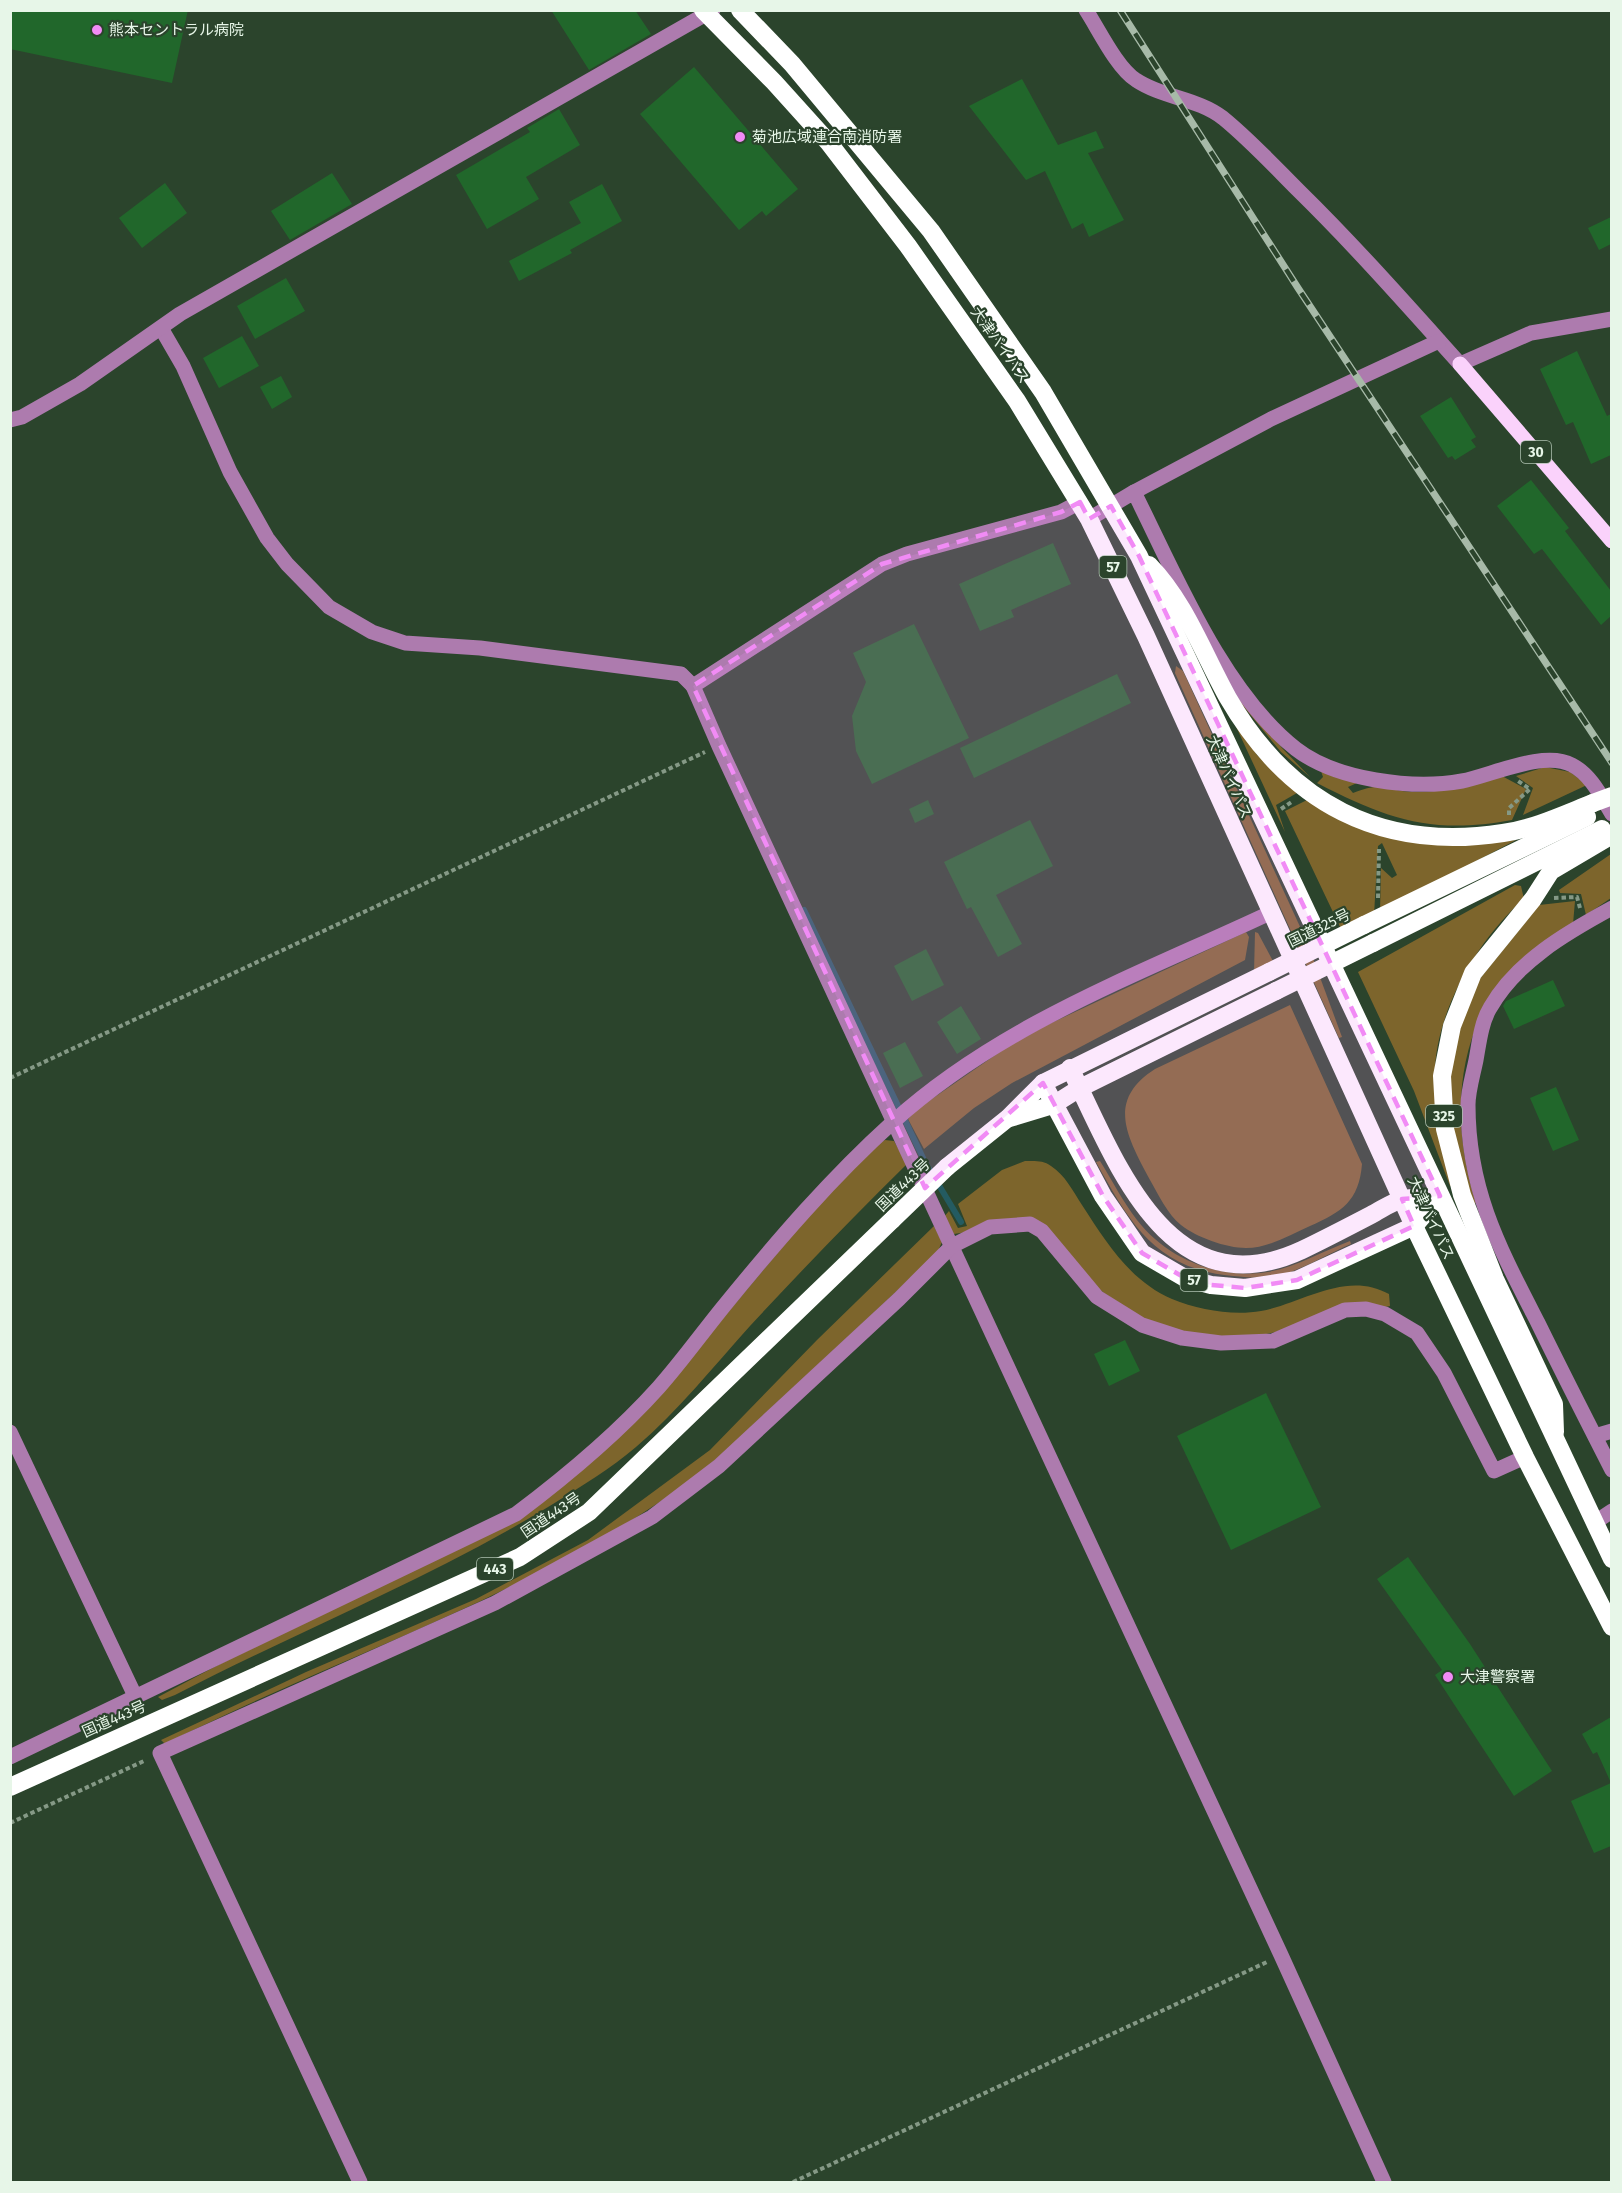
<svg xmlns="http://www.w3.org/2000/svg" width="1622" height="2193" font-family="'Fira Sans','Noto Sans JP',sans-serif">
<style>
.green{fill:#7d652c}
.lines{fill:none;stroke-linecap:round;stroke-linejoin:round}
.stream{stroke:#245b61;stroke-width:6}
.building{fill:#21672b}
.path{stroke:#859986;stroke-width:4;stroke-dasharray:4.5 3;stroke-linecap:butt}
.minor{stroke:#ad7bae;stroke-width:15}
.major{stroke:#fad2fb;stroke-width:15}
.highway{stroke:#fff;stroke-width:18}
.rail-casing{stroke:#a7baa8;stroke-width:7}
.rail{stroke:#2b442c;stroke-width:4.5;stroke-dasharray:14;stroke-linecap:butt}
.highway-bridge{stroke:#fff;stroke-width:18}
.marked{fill:#f18bf5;fill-opacity:0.2;stroke:#f18bf5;stroke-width:4.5;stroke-dasharray:12 8;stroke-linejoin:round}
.poi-dot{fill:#f18bf5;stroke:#2b442c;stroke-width:2}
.labels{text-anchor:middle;stroke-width:4.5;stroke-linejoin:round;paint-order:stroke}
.shield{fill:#2b442c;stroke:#afc1b0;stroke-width:1.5}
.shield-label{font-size:14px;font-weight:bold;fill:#e7f6e8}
.poi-label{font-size:15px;fill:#e7f6e8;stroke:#2b442c;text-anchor:start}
.street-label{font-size:15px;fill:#e7f6e8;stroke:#2b442c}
</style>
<rect width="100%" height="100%" fill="#2b442c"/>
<g class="green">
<polygon points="1176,666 1183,671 1307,942 1342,1037 1339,1038 1175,673"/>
<polygon points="1238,700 1244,702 1282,748 1310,777 1281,752"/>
<polygon points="1232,718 1257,755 1295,789 1297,793 1276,805 1285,832"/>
<polygon points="1545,767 1570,772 1587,785 1523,815 1533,788 1516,776"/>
<path d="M1321 771 1357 783 1348 787 1353 793C1384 780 1387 792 1416 792 1446 792 1474 784 1502 776L1526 789 1512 820C1432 835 1387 819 1317 783L1323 777Z"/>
<polygon points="1307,800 1459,846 1516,840 1380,912 1381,868 1392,878 1397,875 1382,843 1378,846 1374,915 1342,931 1285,811"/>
<polygon points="1611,854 1611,898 1586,915 1581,894 1560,893 1559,890"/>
<path d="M1515 885 1521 886 1524 899C1477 939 1432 1017 1435 1081 1437 1115 1447 1152 1453 1186H1450L1414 1091 1358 972Z"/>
<path d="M1575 901 1573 924C1464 980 1441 1092 1476 1203L1472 1205 1453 1136 1450 1066 1457 1033 1478 981 1539 905Z"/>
<polygon points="1246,932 1249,937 1245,960 1012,1083 974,1108 924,1149 908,1119 916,1110 1007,1047 1045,1026"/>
<polygon points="1255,932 1258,933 1274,963 1254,973"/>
<path d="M1290 1005 1362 1164C1359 1201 1342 1212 1310 1226 1290 1235 1268 1248 1246 1248 1226 1248 1196 1237 1181 1225 1168 1215 1158 1194 1150 1180 1128 1138 1105 1101 1155 1069Z"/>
<path d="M885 1140 894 1141 907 1164C853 1217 801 1271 750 1326 713 1367 678 1411 636 1447 610 1469 582 1486 553 1504 432 1578 300 1630 175 1695L162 1700 158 1697 222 1663 499 1529 704 1341 831 1189 874 1146Z"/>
<path d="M1025 1161C1035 1161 1043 1160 1051 1166 1065 1175 1073 1191 1082 1205 1106 1242 1130 1281 1172 1299 1199 1310 1233 1316 1261 1311 1303 1303 1346 1270 1389 1294L1390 1306 1249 1338 1181 1333 1146 1320 1104 1293 1086 1278 1037 1221 954 1234 943 1218 949 1211 958 1228 967 1226 958 1204 1002 1170Z"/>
<path d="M1100 1161C1112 1180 1123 1202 1137 1220 1167 1259 1219 1280 1268 1272 1296 1267 1323 1251 1350 1241L1351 1244C1330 1253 1310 1265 1288 1273 1272 1279 1250 1278 1233 1276 1156 1269 1131 1225 1096 1162Z"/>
<path d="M934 1226 942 1242 937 1253C883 1304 829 1355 774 1405 744 1433 714 1464 680 1488 521 1600 337 1657 165 1744L161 1740 306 1672 476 1599 588 1540 710 1450 817 1340Z"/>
</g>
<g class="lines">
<polyline class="stream" points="804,910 925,1162 961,1222"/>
</g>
<g class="building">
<polygon points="10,10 188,10 172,83 10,49"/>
<polygon points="551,10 635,10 651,34 589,70"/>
<polygon points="694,67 798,189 766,216 762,211 739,230 640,114"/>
<polygon points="1022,79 1058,145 1096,131 1104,148 1088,153 1124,220 1089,237 1083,223 1072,229 1045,171 1026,180 969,106"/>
<polygon points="559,109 580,145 526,177 539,199 487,229 456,175 530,132 527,128"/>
<polygon points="332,173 352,204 290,240 271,211"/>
<polygon points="165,183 187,213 142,248 119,218"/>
<polygon points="602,184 622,221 570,250 572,253 519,281 509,261 581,223 569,202"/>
<polygon points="1611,217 1611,244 1599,250 1588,228"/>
<polygon points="286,278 305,311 255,339 237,306"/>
<polygon points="242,336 259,366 219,388 203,358"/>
<polygon points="1577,351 1607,416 1611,414 1611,455 1591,464 1573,422 1566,425 1540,369"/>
<polygon points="281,376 292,397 272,409 260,387"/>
<polygon points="1451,397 1476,437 1471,440 1476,447 1455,460 1452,456 1448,458 1420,416"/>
<polygon points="1531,480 1569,528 1565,531 1611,591 1611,616 1601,625 1542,549 1534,554 1497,506"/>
<polygon points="1053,543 1071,584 1011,610 1014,617 980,631 959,584"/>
<polygon points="914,624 969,738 872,784 856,751 852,716 866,682 853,653"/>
<polygon points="1117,674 1131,703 974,778 960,748"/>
<polygon points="928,800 934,814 915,823 909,809"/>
<polygon points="1030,820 1053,866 996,895 1022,944 998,957 971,907 967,909 944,862"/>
<polygon points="926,949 944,985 912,1001 894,966"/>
<polygon points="1553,980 1565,1006 1514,1029 1503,1006 1506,1001"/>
<polygon points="961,1006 981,1039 957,1054 937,1022"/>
<polygon points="905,1042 923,1076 900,1088 883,1053"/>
<polygon points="1556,1087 1579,1140 1553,1151 1530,1098"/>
<polygon points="1125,1340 1140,1371 1109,1386 1094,1354"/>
<polygon points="1266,1393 1321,1507 1231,1550 1177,1436"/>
<polygon points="1408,1557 1470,1644 1552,1771 1514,1796 1435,1675 1442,1670 1377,1579"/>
<polygon points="1611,1717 1611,1846 1594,1853 1571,1801 1611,1783 1597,1752 1593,1754 1582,1734"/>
</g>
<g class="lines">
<g class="path">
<polyline points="1281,809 1293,801"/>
<polyline points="1509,815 1509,808 1530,789 1518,781"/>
<polyline points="1378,898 1379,849"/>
<polyline points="1554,898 1577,897 1580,908"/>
<polyline points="10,1078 705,752"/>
<polyline points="10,1823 146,1760"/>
<polyline points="793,2182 1267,1962"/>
</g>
<g class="minor">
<path d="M1086 10C1099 30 1117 68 1136 80 1163 98 1197 98 1223 118 1250 140 1274 166 1299 191 1355 246 1407 305 1460 364L1531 333 1612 319"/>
<polyline points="161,328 183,366 230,472 267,538 287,564 329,607 372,632 405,643 480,648 681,674 693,686"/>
<polyline points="10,420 22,417 80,384 180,314 713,10"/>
<polyline points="1134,492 1271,419 1439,341"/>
<polyline points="1080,502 1061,512 907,554 882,564 693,686 719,746 1281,1955 1384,2182"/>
<path d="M1089 519 1134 492C1175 574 1223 692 1296 749 1336 780 1413 790 1462 781 1492 775 1544 750 1572 765 1591 775 1601 796 1612 814"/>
<path d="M1612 908C1566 933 1516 962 1490 1008 1481 1023 1479 1044 1476 1060 1473 1075 1468 1091 1468 1105 1468 1191 1500 1249 1538 1323 1562 1372 1587 1421 1612 1470"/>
<polyline points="10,1432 136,1698"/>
<polyline points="1595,1436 1612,1431"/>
<polyline points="1594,1523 1612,1511"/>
<path d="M10 1757 516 1514C568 1475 616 1435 659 1387 682 1361 702 1333 724 1306 777 1241 831 1178 893 1122 1001 1024 1140 974 1270 913"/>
<polyline points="360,2182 160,1753 495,1603 652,1517 719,1466 899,1299 952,1246 990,1227 1030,1224 1042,1231 1097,1297 1142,1325 1182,1338 1221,1343 1273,1341 1345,1310 1366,1309 1385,1314 1417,1333 1444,1373 1494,1471 1525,1457"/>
</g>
<polyline class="major" points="1460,364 1612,541"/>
<g class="highway">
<polyline points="703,10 774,82 829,143 908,246 1017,401 1089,519 1146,636 1414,1226 1525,1457 1612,1627"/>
<polyline points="740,10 792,64 931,231 1043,392 1139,556 1612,1559"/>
<path d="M1149 565C1185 602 1203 653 1228 698 1289 803 1381 852 1503 833 1533 829 1565 814 1593 803"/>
<polyline points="1364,925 1587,817"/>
<polyline points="1373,943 1602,829"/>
<path d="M1070 1068C1116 1161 1168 1312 1302 1250 1325 1239 1348 1227 1371 1215 1381 1210 1393 1201 1404 1199 1416 1197 1428 1197 1440 1196"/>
<polyline points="1043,1083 1103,1196 1142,1253 1185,1278 1211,1285 1245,1288 1297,1280 1414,1226 1440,1196"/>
<polyline points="1010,1118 1053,1105 1080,1088 1276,991"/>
<polyline points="947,1167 1008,1118 1043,1083 1269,972"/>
<polyline points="1555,1432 1554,1404 1495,1279 1462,1195 1445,1129 1442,1076 1452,1026 1473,973 1533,899 1551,871 1612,835"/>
<polyline points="10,1787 520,1557 589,1512 892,1220"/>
</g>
<g class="rail-casing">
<polyline id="rail" points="1120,10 1298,288 1612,763"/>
</g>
<use href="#rail" class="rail"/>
<g class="highway-bridge">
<polyline points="1593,803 1612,796"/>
<polyline points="1269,972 1364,925"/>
<polyline points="1276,991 1373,943"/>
<polyline points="892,1220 947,1167"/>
</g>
</g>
<path class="marked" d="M1080 502 1089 519 1111 506 1139 556 1440 1196 1402 1199 1414 1226 1297 1280 1245 1288 1211 1285 1185 1278 1142 1253 1103 1196 1043 1083 925 1188 693 686 882 564 1061 512Z"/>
<g class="poi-dot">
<circle cx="97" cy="30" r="6"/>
<circle cx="740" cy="137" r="6"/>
<circle cx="1448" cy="1677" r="6"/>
</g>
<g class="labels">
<g class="shield">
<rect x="1521" y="441" width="30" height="22" rx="4.5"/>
<rect x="1099.5" y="556" width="27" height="22" rx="4.5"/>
<rect x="1426" y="1105" width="36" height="22" rx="4.5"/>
<rect x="1180.5" y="1269" width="27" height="22" rx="4.5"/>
<rect x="477" y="1558" width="36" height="22" rx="4.5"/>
</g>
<g class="shield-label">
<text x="1536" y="457">30</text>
<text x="1113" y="572">57</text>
<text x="1444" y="1121">325</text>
<text x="1194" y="1285">57</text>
<text x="495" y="1574">443</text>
</g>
<g class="poi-label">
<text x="109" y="35">熊本セントラル病院</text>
<text x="752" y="142">菊池広域連合南消防署</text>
<text x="1460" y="1682">大津警察署</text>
</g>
<g class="street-label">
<text transform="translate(1000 345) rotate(55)" y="5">大津バイパス</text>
<text transform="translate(1229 777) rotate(66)" y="5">大津バイパス</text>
<text transform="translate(1319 928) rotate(-26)" y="5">国道325号</text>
<text transform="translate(903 1185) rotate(-44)" y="5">国道443号</text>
<text transform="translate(1431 1218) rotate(65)" y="5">大津バイパス</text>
<text transform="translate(551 1515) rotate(-34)" y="5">国道443号</text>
<text transform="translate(114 1719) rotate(-24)" y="5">国道443号</text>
</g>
</g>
<rect width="1622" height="2193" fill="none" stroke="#e7f6e8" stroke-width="24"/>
</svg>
